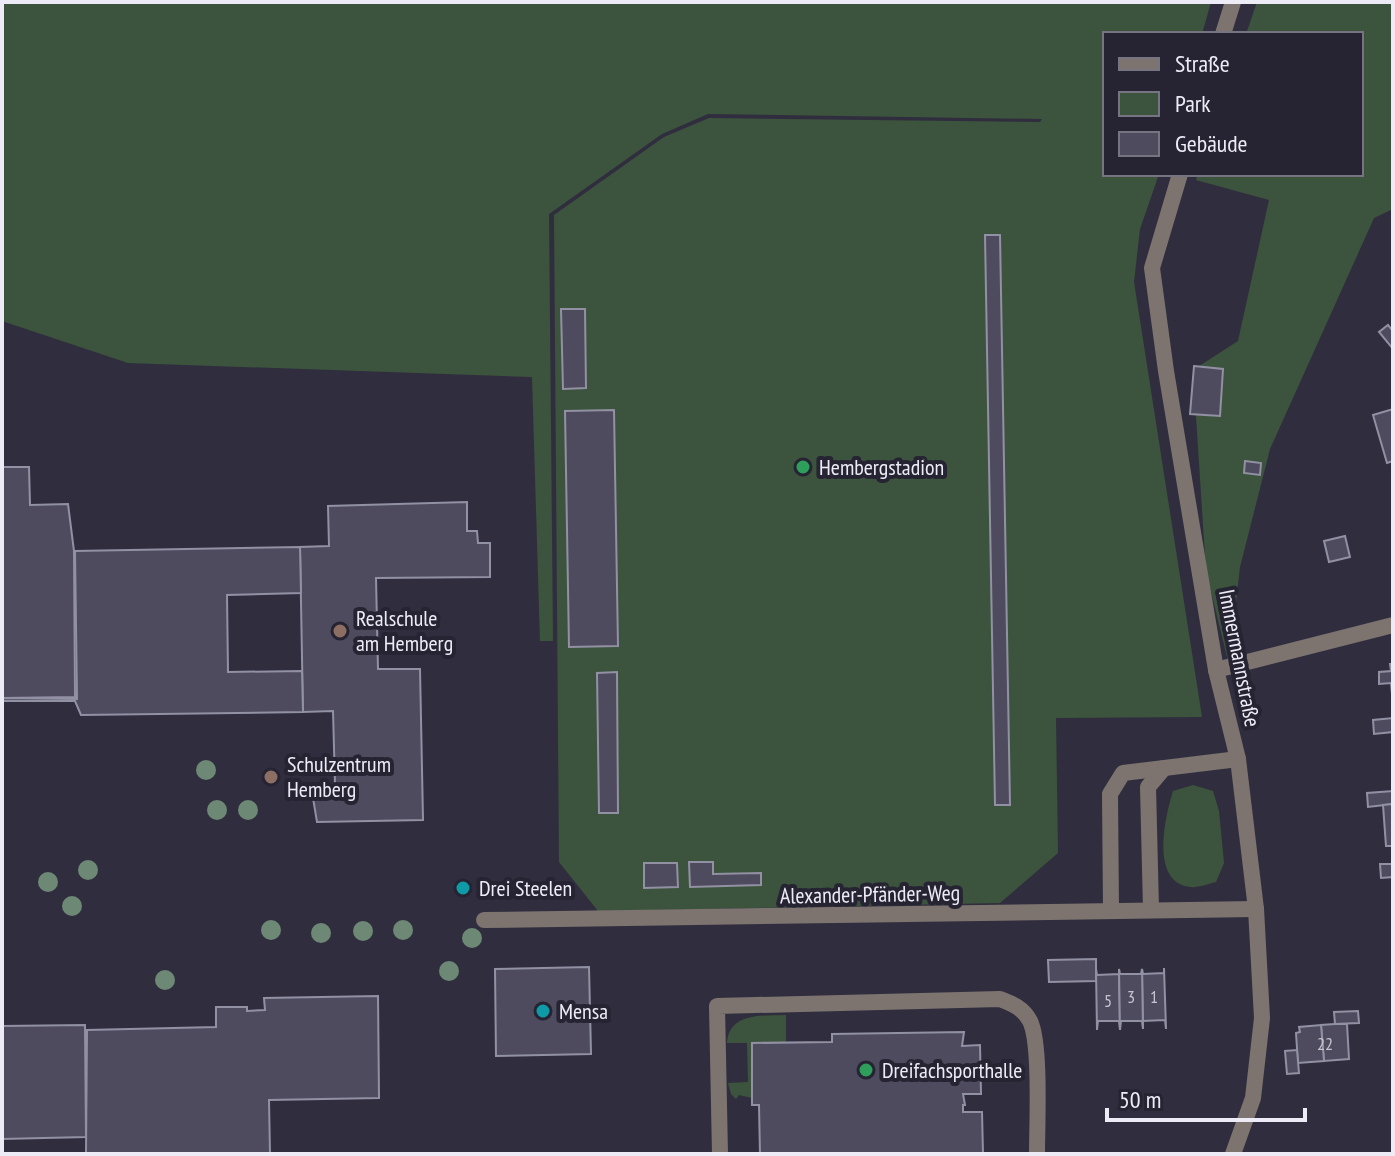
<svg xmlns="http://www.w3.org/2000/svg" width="1395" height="1156" font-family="'PT Sans Narrow',sans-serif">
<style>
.green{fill:#3c543d}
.building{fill:#4d4b5d;stroke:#9290a3;stroke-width:2}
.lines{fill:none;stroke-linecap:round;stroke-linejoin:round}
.lane{stroke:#7d7470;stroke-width:16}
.street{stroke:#7d7470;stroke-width:16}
.tree{fill:#6d8875}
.leisure-dot{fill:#2e9e5b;stroke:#262433;stroke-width:3}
.education-dot{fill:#8d6e63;stroke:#262433;stroke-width:3}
.culture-dot{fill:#0f9aa8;stroke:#262433;stroke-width:3}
.labels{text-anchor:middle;stroke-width:8;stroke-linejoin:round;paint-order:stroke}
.number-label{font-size:18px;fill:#c5c4d0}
.poi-label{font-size:22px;fill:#edecf6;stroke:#262433;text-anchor:start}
.street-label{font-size:22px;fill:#edecf6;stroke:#262433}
</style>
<rect width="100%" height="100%" fill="#302e3e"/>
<g class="green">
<polygon points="2,2 1211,2 1202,34 1105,34 1105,174 1159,174 1140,229 1134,282 1202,717 1056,718 1058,853 1000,903 598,911 559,862 554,215 664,137 709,118 1040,122 1042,119 708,114 662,134 549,214 553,641 540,641 532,377 128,363 2,321"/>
<polygon points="1257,2 1393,2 1393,209 1374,218 1270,449 1240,567 1229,665 1206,571 1193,370 1238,341 1269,200 1196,180 1198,174 1361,174 1361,34 1246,34"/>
<path d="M1193 785 1213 791 1219 811 1224 863 1216 882C1208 884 1198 888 1190 887 1150 882 1165 817 1173 791Z"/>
<path d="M786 1015V1043H752V1098L739 1095 736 1099 731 1094 728 1083 748 1082 747 1043H727C729 1012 763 1016 786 1015Z"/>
</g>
<g class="building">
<polygon points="985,235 1000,235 1010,805 995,805"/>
<polygon points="561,309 585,309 586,388 563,389"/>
<polygon points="1388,325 1393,331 1393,349 1379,332"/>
<polygon points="1194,366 1223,369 1220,416 1190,414"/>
<polygon points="1393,409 1393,461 1387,463 1373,415"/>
<polygon points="614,410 618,646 569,647 565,411"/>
<polygon points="1245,461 1261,463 1260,475 1244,473"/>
<polygon points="2,467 29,467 30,505 68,504 74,551 75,697 2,698"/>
<polygon points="467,502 467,531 477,531 478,543 490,543 490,577 376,578 378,669 420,669 423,820 317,822 311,786 335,784 333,711 303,712 300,547 329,546 328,506"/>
<polygon points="1345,536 1350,557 1329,562 1324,541"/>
<polygon points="300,547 301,593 227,595 228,672 302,671 303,712 81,715 75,701 2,701 2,698 77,699 75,551"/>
<polygon points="1390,664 1393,664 1393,706 1391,683 1379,684 1379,672 1391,671"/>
<polygon points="617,672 618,813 599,813 597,673"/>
<polygon points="1393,718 1393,732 1374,734 1373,720"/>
<polygon points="1393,791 1393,804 1368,807 1367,793"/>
<polygon points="1393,804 1393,846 1386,846 1383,805"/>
<polygon points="689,862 713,862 713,874 761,873 761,885 690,887"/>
<polygon points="644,863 677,863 678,887 644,888"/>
<polygon points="1380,864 1393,864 1393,877 1381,878"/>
<polygon points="1096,959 1096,981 1049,982 1048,960"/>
<polygon points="589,967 591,1054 496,1056 495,969"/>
<polygon points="1164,968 1166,1029 1165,1020 1143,1021 1143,1029 1142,969 1143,974 1164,973"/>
<polygon points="1096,969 1097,975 1119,974 1119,969 1120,1030 1119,1021 1098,1021 1097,1030"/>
<polygon points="1119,969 1120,974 1141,974 1142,969 1143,1029 1142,1021 1121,1021 1120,1030"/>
<polygon points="378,996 379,1098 269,1100 270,1154 86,1154 87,1030 216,1027 216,1007 247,1007 247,1011 265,1010 264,998"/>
<polygon points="1358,1011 1359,1023 1335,1024 1334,1012"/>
<polygon points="1335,1024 1347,1024 1349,1059 1324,1061 1321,1025"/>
<polygon points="85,1025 86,1137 2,1139 2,1026"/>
<polygon points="1321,1025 1324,1061 1298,1063 1296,1033 1300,1032 1299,1027"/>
<polygon points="964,1032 962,1046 980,1045 981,1094 963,1094 965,1105 963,1105 963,1112 982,1112 983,1154 760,1154 759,1105 752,1105 752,1043 832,1042 832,1034"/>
<polygon points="1297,1050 1299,1073 1287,1074 1285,1051"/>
</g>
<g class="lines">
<g class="lane">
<polyline points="1151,909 1148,787 1164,768"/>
<polyline points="1111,910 1110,794 1123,773 1238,759"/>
<polyline points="484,920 1256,909"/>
<path d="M720 1154 717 1006 1000 999C1013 1004 1023 1008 1030 1021 1041 1043 1037 1125 1037 1154"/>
</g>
<g class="street">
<polyline points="1223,34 1233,2"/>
<polyline points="1180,174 1152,268 1166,371 1216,670 1238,759 1256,909 1262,1018 1253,1098 1233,1154"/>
<polyline points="1216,670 1393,625"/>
</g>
</g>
<g class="tree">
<circle cx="206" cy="770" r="10"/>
<circle cx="217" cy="810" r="10"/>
<circle cx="248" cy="810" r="10"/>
<circle cx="88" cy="870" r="10"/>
<circle cx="48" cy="882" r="10"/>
<circle cx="72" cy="906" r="10"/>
<circle cx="271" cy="930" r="10"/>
<circle cx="403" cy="930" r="10"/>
<circle cx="363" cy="931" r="10"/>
<circle cx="321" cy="933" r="10"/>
<circle cx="472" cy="938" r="10"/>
<circle cx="449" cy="971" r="10"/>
<circle cx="165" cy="980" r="10"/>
</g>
<g class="leisure-dot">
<circle cx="803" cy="467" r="8"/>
<circle cx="866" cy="1070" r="8"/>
</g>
<g class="education-dot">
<circle cx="340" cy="631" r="8"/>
<circle cx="271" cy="777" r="8"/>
</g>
<g class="culture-dot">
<circle cx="463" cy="888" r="8"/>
<circle cx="543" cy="1011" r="8"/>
</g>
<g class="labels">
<g class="number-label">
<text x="1131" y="1003">3</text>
<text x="1154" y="1003">1</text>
<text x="1108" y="1007">5</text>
<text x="1325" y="1050">22</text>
</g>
<g class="poi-label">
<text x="819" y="475">Hembergstadion</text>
<text x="356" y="626">Realschule<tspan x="356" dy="25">am Hemberg</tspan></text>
<text x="287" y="772">Schulzentrum<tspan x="287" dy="25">Hemberg</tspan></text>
<text x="479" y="896">Drei Steelen</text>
<text x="559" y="1019">Mensa</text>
<text x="882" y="1078">Dreifachsporthalle</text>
</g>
<g class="street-label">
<text transform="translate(1240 658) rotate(79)" y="8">Immermannstraße</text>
<text transform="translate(870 894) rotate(-1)" y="8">Alexander-Pfänder-Weg</text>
</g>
</g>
<rect width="1395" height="1156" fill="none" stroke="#edecf6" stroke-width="8"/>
<rect x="1103" y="32" width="260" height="144" fill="#262433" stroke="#767481" stroke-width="2"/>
<rect x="1119" y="58" width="40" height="12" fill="#7d7470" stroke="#767481" stroke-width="2"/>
<text x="1175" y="72" font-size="24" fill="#edecf6">Straße</text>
<rect x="1119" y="92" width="40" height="24" fill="#3c543d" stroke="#767481" stroke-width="2"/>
<text x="1175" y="112" font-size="24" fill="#edecf6">Park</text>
<rect x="1119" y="132" width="40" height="24" fill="#4d4b5d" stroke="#767481" stroke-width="2"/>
<text x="1175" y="152" font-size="24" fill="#edecf6">Gebäude</text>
<path d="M1107 1108v12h198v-12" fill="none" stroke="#edecf6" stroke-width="4"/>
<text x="1119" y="1108" font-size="24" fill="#edecf6" stroke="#262433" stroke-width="6" paint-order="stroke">50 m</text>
</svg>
